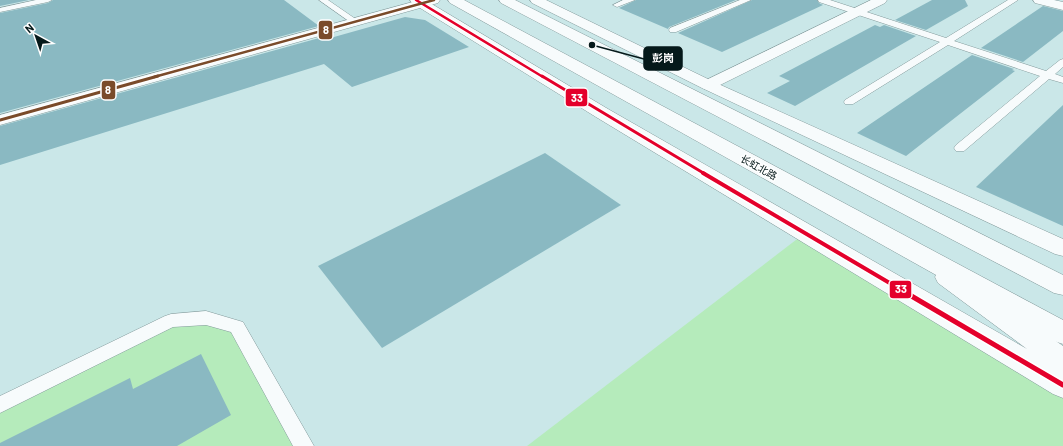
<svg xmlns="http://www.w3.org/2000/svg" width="1063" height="446" font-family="Barlow,'Noto Sans SC',sans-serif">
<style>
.green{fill:#b5ebbb}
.building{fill:#8ab9c2}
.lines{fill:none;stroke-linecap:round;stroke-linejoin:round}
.service-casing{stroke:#839a9b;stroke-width:1}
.minor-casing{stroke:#839a9b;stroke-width:1}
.tertiary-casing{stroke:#839a9b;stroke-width:1}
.trunk-casing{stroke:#839a9b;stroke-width:1}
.service{fill:#f7fbfc;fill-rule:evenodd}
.minor{fill:#f7fbfc;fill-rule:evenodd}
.tertiary{fill:#f7fbfc;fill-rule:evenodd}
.trunk{fill:#f7fbfc;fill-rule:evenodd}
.bus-1-far3-casing{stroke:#fff;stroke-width:4.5}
.bus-1-far2-casing{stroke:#fff;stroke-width:5.5}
.bus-1-far1-casing{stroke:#fff;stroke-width:7}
.bus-1-casing{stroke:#fff;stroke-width:8}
.bus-2-far1-casing{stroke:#fff;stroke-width:4.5}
.bus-2-casing{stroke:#fff;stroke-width:5.5}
.bus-1-far3{stroke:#e4002b;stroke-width:2.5}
.bus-1-far2{stroke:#e4002b;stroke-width:3}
.bus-1-far1{stroke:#e4002b;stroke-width:4}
.bus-1{stroke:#e4002b;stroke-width:5}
.bus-2-far1{stroke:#7a4b2a;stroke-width:2.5}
.bus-2{stroke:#7a4b2a;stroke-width:3}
.labels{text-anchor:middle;stroke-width:3;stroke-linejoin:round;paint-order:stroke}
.street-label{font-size:10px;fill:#05191a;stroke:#fff}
.leader{fill:none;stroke:#05191a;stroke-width:1.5}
.callout-dot{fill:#05191a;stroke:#fff;stroke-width:1.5}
.callout{fill:#05191a;stroke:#05191a;stroke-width:1.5}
.callout-label{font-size:11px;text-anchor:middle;font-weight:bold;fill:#fff}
.line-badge{stroke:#fff;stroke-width:1.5}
.badge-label{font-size:11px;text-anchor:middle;font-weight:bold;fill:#fff}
</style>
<rect width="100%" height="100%" fill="#cae7e8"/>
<g class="green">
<polygon points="805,233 1063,385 1063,446 527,446"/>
<polygon points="171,321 237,327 304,446 0,446 0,405"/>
</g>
<g class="building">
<polygon points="0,0 29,0 0,6"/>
<polygon points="53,0 284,0 319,26 0,113 0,13 48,3"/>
<polygon points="636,0 736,0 669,27 668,29 619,8"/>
<polygon points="752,0 817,0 819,3 823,5 722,52 678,33"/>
<polygon points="932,0 965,0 968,6 926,30 895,20"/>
<polygon points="1043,6 1063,11 1063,31 1023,62 981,48"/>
<polygon points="405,17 425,20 469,47 352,87 324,64 0,165 0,126 330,35 334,37"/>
<polygon points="875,25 880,27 884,25 916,36 795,106 767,93 790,81 779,76"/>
<polygon points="972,55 1014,69 1012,70 1015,71 906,156 857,133"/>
<polygon points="1063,105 1063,226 976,187"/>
<polygon points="545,153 621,205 382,348 318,266"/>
<polygon points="201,354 231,415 177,446 0,446 0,443 130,378 133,389"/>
</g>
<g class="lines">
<g class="service-casing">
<g id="service">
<polygon points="36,0 52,0 48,2 0,12 0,8"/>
<polygon points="319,0 328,0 360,22 359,24 353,24"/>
<polygon points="623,0 635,0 617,7 613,5"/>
<polygon points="740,0 751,0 676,32 670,32 669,30 670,28"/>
<polygon points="818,0 830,0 946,38 1008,0 1018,0 954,41 1046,71 1060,60 1063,59 1063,67 1055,74 1063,77 1063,83 1049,79 964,151 956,151 954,148 956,145 1040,76 948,45 853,104 845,104 844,102 845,100 940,42 819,2"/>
<polygon points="206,311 243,322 314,446 293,446 231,332 206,325 173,327 0,413 0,396 165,316 171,314"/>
</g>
</g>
<g class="minor-casing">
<g id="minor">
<polygon points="420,0 440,0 438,3 0,125 0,115"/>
<polygon points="871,0 887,0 885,3 714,88 708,90 702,88 700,85 702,82"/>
<polygon points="1033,0 1054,0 1063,2 1063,10 1035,3"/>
</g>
</g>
<g class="tertiary-casing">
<g id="tertiary">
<polygon points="410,0 425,0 608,109 1027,349 938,283 935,277 938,271 947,268 956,271 1063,346 1063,398 1053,394 596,117 412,3"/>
<polygon points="530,0 546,0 714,82 1063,239 1063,256 1055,254 702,88 532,3"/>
</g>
</g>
<g class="trunk-casing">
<g id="trunk">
<polygon points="448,0 464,0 1063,320 1063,344 1054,341 450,3"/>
<polygon points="499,0 515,0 1063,275 1063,295 1054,293 501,3"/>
</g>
</g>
<use href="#service" class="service"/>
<use href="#minor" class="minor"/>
<use href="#tertiary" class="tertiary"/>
<use href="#trunk" class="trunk"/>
<g class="bus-1-far3-casing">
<polyline id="bus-1-far3" points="416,0 543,77"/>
</g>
<g class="bus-1-far2-casing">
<polyline id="bus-1-far2" points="542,76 705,174"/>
</g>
<g class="bus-1-far1-casing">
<polyline id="bus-1-far1" points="703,173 910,295"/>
</g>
<g class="bus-1-casing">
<polyline id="bus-1" points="908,294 1063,385"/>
</g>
<g class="bus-2-far1-casing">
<polyline id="bus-2-far1" points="154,77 434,0"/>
</g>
<g class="bus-2-casing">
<polyline id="bus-2" points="0,120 158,76"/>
</g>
<use href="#bus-1-far3" class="bus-1-far3"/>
<use href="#bus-1-far2" class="bus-1-far2"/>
<use href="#bus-1-far1" class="bus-1-far1"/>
<use href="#bus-1" class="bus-1"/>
<use href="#bus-2-far1" class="bus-2-far1"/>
<use href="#bus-2" class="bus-2"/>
</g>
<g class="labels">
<g class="street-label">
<text transform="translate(759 167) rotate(29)" y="4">长虹北路</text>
</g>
</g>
<path class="leader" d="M592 45L644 59"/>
<circle class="callout-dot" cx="592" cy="45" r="4"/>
<rect class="callout" x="644" y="47" width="38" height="23" rx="4"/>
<g class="callout-label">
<text x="663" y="62">彭岗</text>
</g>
<g class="line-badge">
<rect x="318" y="20" width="15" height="20" rx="4" fill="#7a4b2a"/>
<rect x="101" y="80" width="15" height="20" rx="4" fill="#7a4b2a"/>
<rect x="565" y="88" width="23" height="19" rx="4" fill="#e4002b"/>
<rect x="889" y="280" width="23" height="19" rx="4" fill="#e4002b"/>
</g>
<g class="badge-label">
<text x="326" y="34">8</text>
<text x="108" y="94">8</text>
<text x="577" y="102">33</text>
<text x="901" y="293">33</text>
</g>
<g transform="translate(36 36) rotate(320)" stroke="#ffffff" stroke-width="3" paint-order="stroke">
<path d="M0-3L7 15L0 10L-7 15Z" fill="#05191a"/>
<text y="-6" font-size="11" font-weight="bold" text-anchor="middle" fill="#05191a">N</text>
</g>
</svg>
